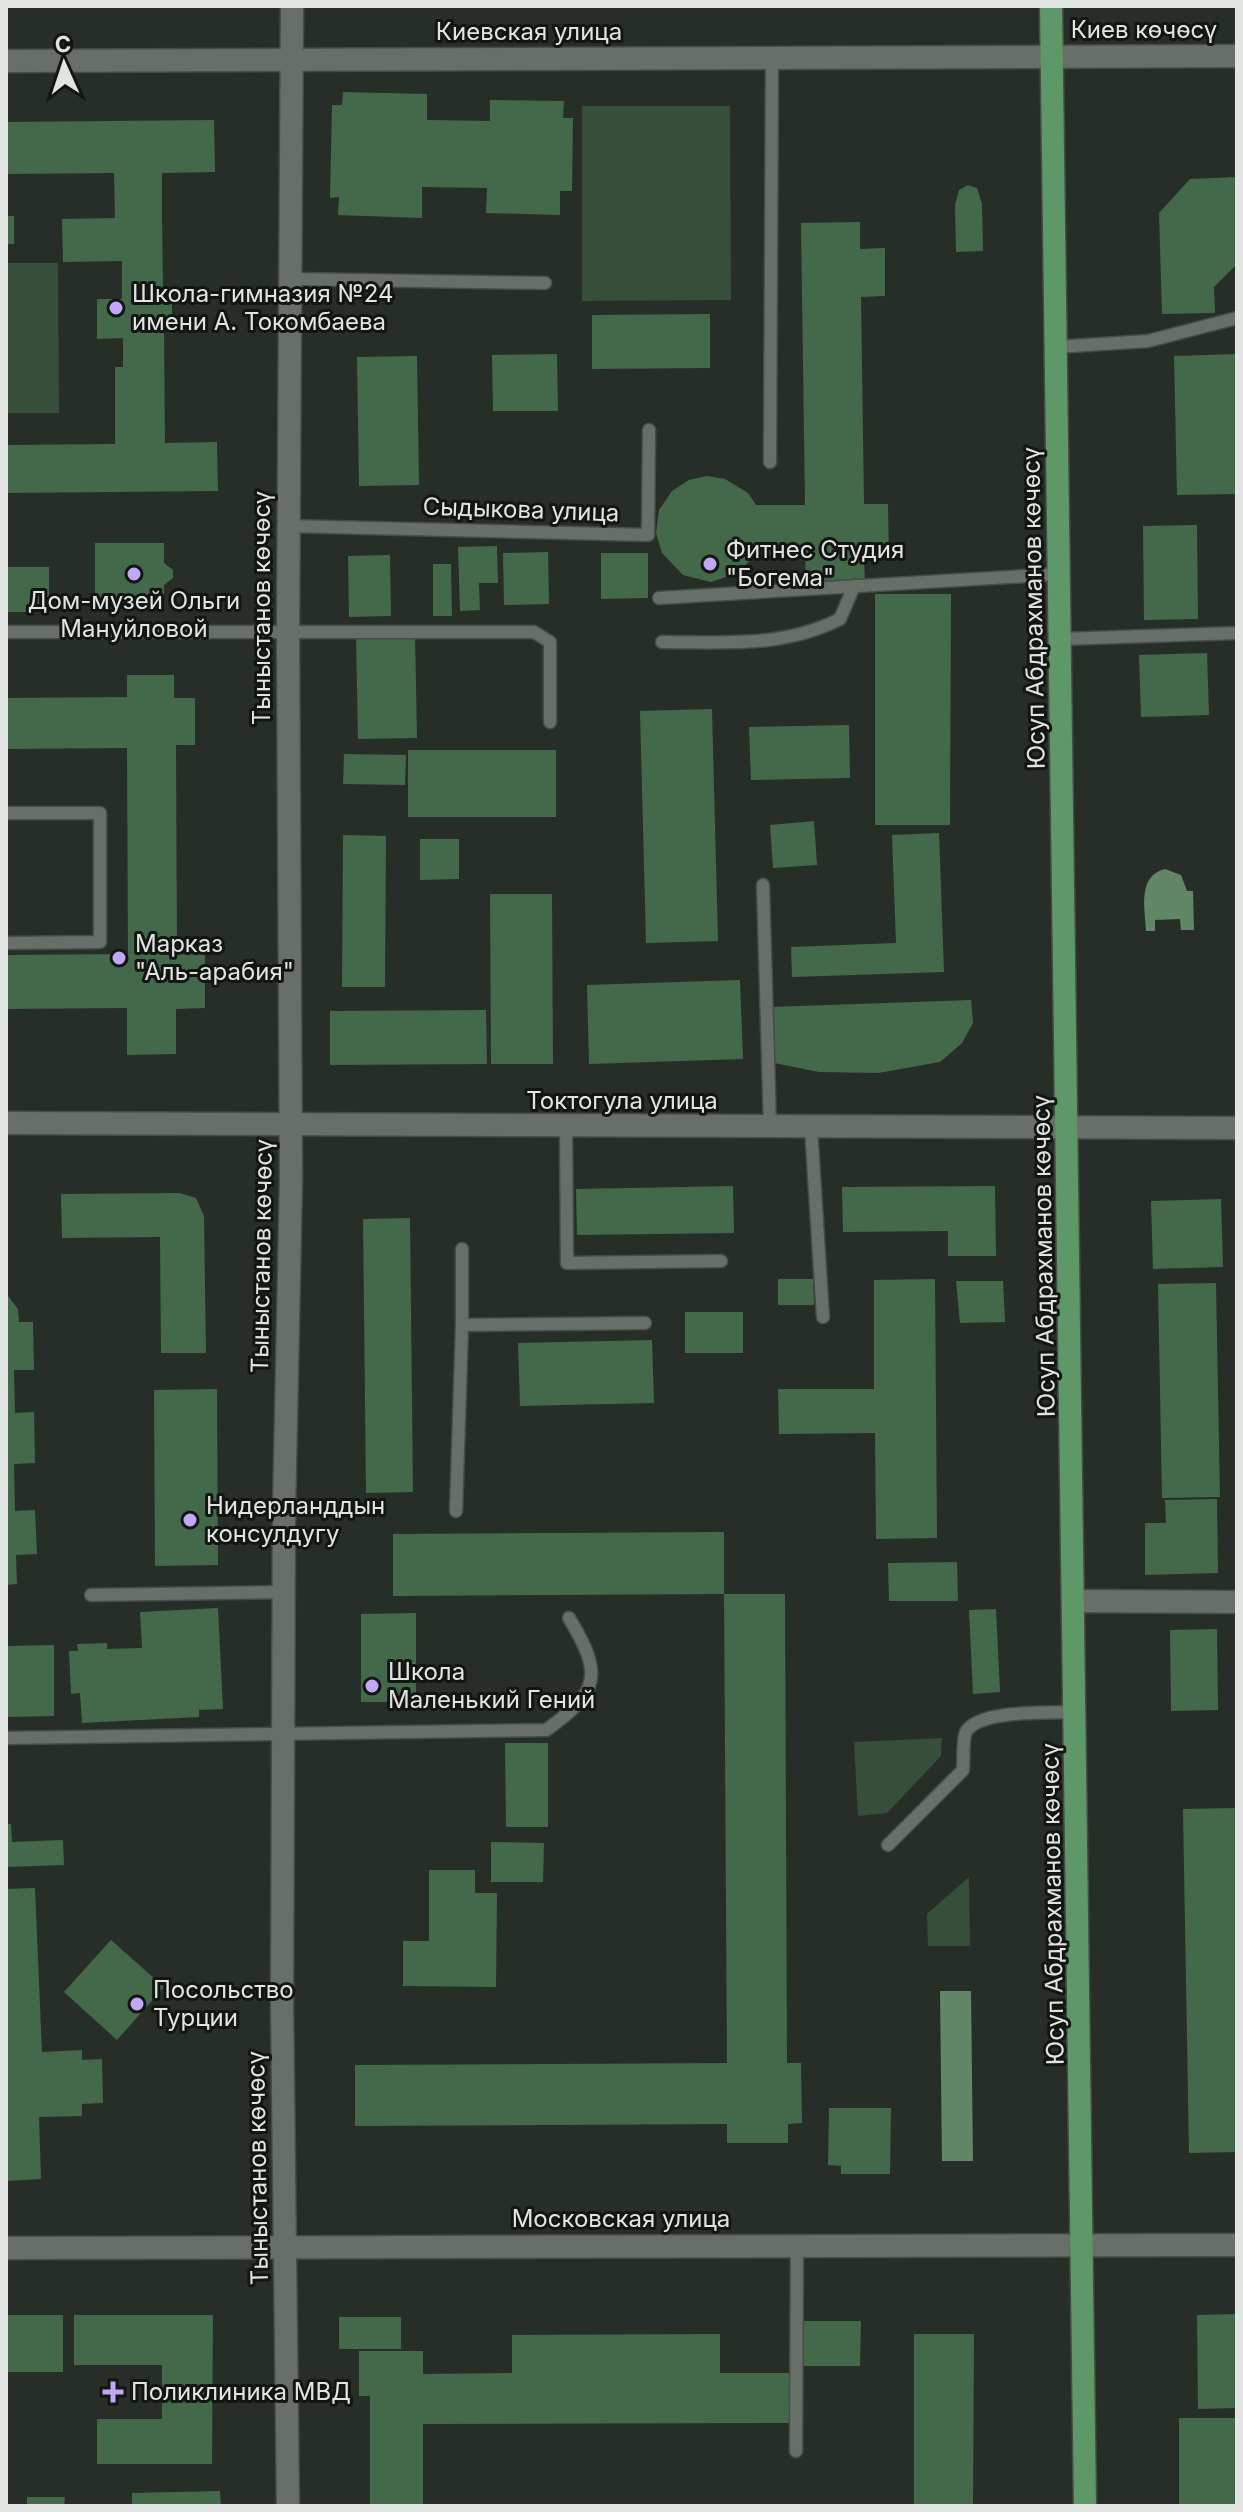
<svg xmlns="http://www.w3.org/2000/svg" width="1243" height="2512" font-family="Inter,sans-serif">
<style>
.green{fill:#364f3a}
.water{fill:#618766}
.building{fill:#44694a}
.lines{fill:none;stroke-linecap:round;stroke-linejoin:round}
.service-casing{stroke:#464c47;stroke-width:15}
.minor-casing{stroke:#464c47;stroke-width:25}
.secondary-casing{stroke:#464c47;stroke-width:25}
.primary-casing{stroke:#464c47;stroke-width:25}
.service{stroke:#686f68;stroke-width:12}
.minor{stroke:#686f68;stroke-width:22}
.secondary{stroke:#686f68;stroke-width:22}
.primary{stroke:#5e9869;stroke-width:22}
.poi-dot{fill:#c0a8f4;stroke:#121512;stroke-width:3}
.labels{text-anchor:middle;stroke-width:6;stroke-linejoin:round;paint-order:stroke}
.street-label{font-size:24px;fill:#e1e5e1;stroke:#121512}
.poi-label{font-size:24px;fill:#e1e5e1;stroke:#121512;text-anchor:start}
</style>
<rect width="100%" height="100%" fill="#272e28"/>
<g class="green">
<polygon points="730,106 731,300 582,301 582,106"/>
<polygon points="6,263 58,263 59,413 6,413"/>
<polygon points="942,1738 941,1756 887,1813 858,1816 854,1742"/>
<polygon points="969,1877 970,1946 928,1946 927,1914"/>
</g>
<g class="water">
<path d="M1165 869 1181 875 1187 891H1193L1194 930H1181L1180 919 1155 920V931H1146C1145 908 1137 876 1165 869Z"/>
<polygon points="940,1991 971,1991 973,2161 942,2161"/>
</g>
<g class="building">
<polygon points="343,92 427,94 427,120 490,121 490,100 564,101 563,118 573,118 572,191 560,191 560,215 486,213 487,188 422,187 422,218 338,215 339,197 330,198 332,105 342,105"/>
<polygon points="214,120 215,172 162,173 162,218 163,289 172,289 172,330 164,330 165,443 217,442 218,491 6,493 6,445 115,444 115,367 123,367 123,338 97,339 97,299 122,299 122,261 63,262 62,219 115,218 114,173 6,174 6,122"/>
<polygon points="1237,177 1237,264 1214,287 1215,313 1162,314 1159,213 1190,179"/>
<polygon points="968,185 977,188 982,204 983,251 956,252 955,205 959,190"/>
<rect x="6" y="216" width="8" height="28"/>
<polygon points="860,222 860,249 885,248 885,296 861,297 864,504 888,504 889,558 864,559 865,583 806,583 805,555 754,556 738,573 711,582 683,575 662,553 656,533 659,510 672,491 689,480 707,476 725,479 748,493 756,505 805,505 801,223"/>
<polygon points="710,314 710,368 592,369 592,315"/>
<polygon points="557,354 558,411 493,411 492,355"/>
<polygon points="1237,354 1237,494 1177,495 1174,356"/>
<polygon points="417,356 419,485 359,486 357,357"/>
<polygon points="1197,525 1198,619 1144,620 1143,526"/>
<polygon points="95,543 164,543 164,563 173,570 173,578 164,585 164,605 95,606"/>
<polygon points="497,546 498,583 479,583 480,610 460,611 458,547"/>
<polygon points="548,552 549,604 504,605 503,553"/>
<polygon points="601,553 648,553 648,598 601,599"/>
<polygon points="390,555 391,616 349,617 348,556"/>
<polygon points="433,564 451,564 452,616 433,616"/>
<rect x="6" y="567" width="43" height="45"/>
<polygon points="875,594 951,594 950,825 875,825"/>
<polygon points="415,634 417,738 358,739 356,635"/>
<polygon points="1207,653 1209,715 1141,717 1139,655"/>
<polygon points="127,675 174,675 174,698 195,698 195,745 176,745 177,954 205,954 205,1008 176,1009 176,1054 127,1055 127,1008 6,1009 6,955 128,954 127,748 6,749 6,698 127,697"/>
<polygon points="712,709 718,941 646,943 640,711"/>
<polygon points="849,725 850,778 751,780 749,727"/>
<rect x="408" y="750" width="148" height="67"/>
<polygon points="344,754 406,755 405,785 343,784"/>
<polygon points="814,821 817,865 773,868 770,825"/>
<polygon points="939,833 944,972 792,977 791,947 896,943 892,835"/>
<polygon points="343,835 386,836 385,987 342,987"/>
<polygon points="420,839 459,839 459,879 420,880"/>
<polygon points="490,894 552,894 553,1064 491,1064"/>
<polygon points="740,980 743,1059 589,1064 587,985"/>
<polygon points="971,1000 973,1023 962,1043 940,1062 878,1073 819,1072 774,1063 771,1007"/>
<polygon points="486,1010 487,1064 330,1065 330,1011"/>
<polygon points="733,1186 734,1233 577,1235 576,1189"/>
<polygon points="995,1186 996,1256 948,1256 948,1231 843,1232 842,1187"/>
<polygon points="179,1193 196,1198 204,1216 206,1353 161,1353 160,1237 62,1238 61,1194"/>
<polygon points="1221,1199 1223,1267 1153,1269 1151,1201"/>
<polygon points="410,1218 413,1492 366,1493 363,1219"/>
<polygon points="778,1279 813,1279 814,1305 778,1305"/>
<polygon points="935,1279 937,1538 876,1539 875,1433 779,1434 778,1389 874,1389 874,1280"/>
<polygon points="956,1281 1003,1281 1005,1322 960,1323"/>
<polygon points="1216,1283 1220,1497 1162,1498 1158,1284"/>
<polygon points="6,1293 18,1309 19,1322 33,1322 34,1370 14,1370 15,1413 34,1412 35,1463 14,1464 15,1511 35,1510 37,1554 16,1555 17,1584 6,1585"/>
<rect x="685" y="1312" width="58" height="41"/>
<polygon points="652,1340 654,1403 520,1406 518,1343"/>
<polygon points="217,1389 218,1565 155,1566 154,1390"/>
<polygon points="1217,1499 1218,1573 1145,1575 1145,1523 1166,1523 1165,1500"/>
<polygon points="724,1532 724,1594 393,1596 393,1534"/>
<polygon points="957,1562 958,1601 889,1601 888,1563"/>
<polygon points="724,1594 785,1594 787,2063 801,2063 802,2123 788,2124 788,2143 727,2143 727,2124 355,2126 355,2065 727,2063"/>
<polygon points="218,1608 223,1709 199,1710 199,1717 82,1723 80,1693 71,1694 69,1651 78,1651 77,1644 107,1643 107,1649 142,1648 140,1612"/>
<polygon points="996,1609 1000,1692 973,1694 969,1610"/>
<polygon points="416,1613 416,1702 361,1702 361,1614"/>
<polygon points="1217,1629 1218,1710 1171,1711 1170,1630"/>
<polygon points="54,1645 54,1716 6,1717 6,1646"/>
<polygon points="505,1743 548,1743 548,1827 506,1827"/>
<polygon points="1237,1808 1237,2152 1189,2153 1183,1809"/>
<polygon points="6,1824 11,1824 12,1842 63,1840 64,1865 6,1867"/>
<polygon points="491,1842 544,1843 543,1882 491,1882"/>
<polygon points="429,1870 475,1870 475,1893 497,1893 496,1987 403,1986 403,1941 429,1941"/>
<polygon points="35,1888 42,2052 82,2050 82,2060 102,2059 103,2103 82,2104 82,2116 39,2117 41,2179 6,2181 6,1889"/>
<polygon points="111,1940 164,1987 117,2040 64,1992"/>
<polygon points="829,2108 891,2108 890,2174 841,2174 841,2166 828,2165"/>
<polygon points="1237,2314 1237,2408 1198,2409 1197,2315"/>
<rect x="6" y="2315" width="57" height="57"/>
<polygon points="74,2315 213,2315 212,2464 97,2464 97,2419 162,2419 162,2365 74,2365"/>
<rect x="339" y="2317" width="62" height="32"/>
<polygon points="801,2321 861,2321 860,2366 802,2366"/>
<polygon points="720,2334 720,2373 792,2373 792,2423 423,2424 423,2506 370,2506 370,2396 359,2396 359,2351 423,2351 423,2374 512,2373 512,2335"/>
<polygon points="914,2334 974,2334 973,2506 914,2506"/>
<rect x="1179" y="2418" width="58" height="88"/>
<polygon points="220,2491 221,2506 132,2506 132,2493"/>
<polygon points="27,2497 65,2497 64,2506 27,2506"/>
</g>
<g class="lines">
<g class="service-casing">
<g id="service">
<polyline points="290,279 545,283"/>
<polyline points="1056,347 1148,341 1237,318"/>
<polyline points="770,462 772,57"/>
<polyline points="289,526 648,535 649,430"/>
<polyline points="659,598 1060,574"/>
<polyline points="6,632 534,632 550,642 550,722"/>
<polyline points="1061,639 1237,633"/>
<path d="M662 642C724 642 783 648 840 619L854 586"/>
<polyline points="6,813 100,813 100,942 6,943"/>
<polyline points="763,885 770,1127"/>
<polyline points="566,1126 567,1263 721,1261"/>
<polyline points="811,1128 823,1317"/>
<polyline points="462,1325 462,1249"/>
<polyline points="456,1511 462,1325 645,1323"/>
<polyline points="91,1595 284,1592"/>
<path d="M6 1738 546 1730C600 1692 603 1674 569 1618"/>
<path d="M888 1845 963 1770C964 1759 962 1741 966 1732 978 1709 1052 1713 1076 1712"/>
<polyline points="796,2451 797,2244"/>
</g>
</g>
<g class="minor-casing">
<g id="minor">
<polyline points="1075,1601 1237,1602"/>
<polyline points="288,2506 282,2003 284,1513 291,1179 288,634 292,6"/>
</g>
</g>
<g class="secondary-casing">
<g id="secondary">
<polyline points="6,61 1237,56"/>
<polyline points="6,1123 1237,1128"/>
<polyline points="6,2248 1237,2245"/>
</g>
</g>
<g class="primary-casing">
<polyline id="primary" points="1051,6 1085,2506"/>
</g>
<use href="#service" class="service"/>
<use href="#minor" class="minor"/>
<use href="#secondary" class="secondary"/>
<use href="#primary" class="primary"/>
</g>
<g class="poi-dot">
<circle cx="116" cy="308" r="8"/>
<circle cx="710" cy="564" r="8"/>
<circle cx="134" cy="574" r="8"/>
<circle cx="119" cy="958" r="8"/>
<circle cx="190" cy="1520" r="8"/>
<circle cx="372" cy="1686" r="8"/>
<circle cx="137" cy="2004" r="8"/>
<path d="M109 2380h8v8h8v8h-8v8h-8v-8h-8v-8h8z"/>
</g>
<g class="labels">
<g class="street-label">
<text x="1144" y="38">Киев көчөсү</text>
<text x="529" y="40">Киевская улица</text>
<text transform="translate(521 510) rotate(2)" y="8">Сыдыкова улица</text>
<text transform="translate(262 608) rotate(-90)" y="8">Тыныстанов көчөсү</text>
<text transform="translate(1034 608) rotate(-91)" y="8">Юсуп Абдрахманов көчөсү</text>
<text x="622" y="1109">Токтогула улица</text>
<text transform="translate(262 1256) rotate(-89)" y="8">Тыныстанов көчөсү</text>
<text transform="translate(1044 1256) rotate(-91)" y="8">Юсуп Абдрахманов көчөсү</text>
<text transform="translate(1053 1904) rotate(-91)" y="8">Юсуп Абдрахманов көчөсү</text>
<text transform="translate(258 2168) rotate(-91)" y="8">Тыныстанов көчөсү</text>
<text x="621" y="2227">Московская улица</text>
</g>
<g class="poi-label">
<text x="132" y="302">Школа-гимназия №24<tspan x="132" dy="28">имени А. Токомбаева</tspan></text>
<text x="726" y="558">Фитнес Студия<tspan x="726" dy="28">"Богема"</tspan></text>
<text x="134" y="609" text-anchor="middle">Дом-музей Ольги<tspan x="134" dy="28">Мануйловой</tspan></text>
<text x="135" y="952">Марказ<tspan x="135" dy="28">"Аль-арабия"</tspan></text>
<text x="206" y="1514">Нидерланддын<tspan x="206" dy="28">консулдугу</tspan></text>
<text x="388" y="1680">Школа<tspan x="388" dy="28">Маленький Гений</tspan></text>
<text x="153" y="1998">Посольство<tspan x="153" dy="28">Турции</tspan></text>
<text x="131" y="2400">Поликлиника МВД</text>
</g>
</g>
<rect width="1243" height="2512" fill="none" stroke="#e1e5e1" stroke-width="16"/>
<g transform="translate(64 64) rotate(357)" stroke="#121512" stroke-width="6" paint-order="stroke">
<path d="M0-6L14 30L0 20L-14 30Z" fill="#e1e5e1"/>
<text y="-12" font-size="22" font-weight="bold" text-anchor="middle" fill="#e1e5e1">С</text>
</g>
</svg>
